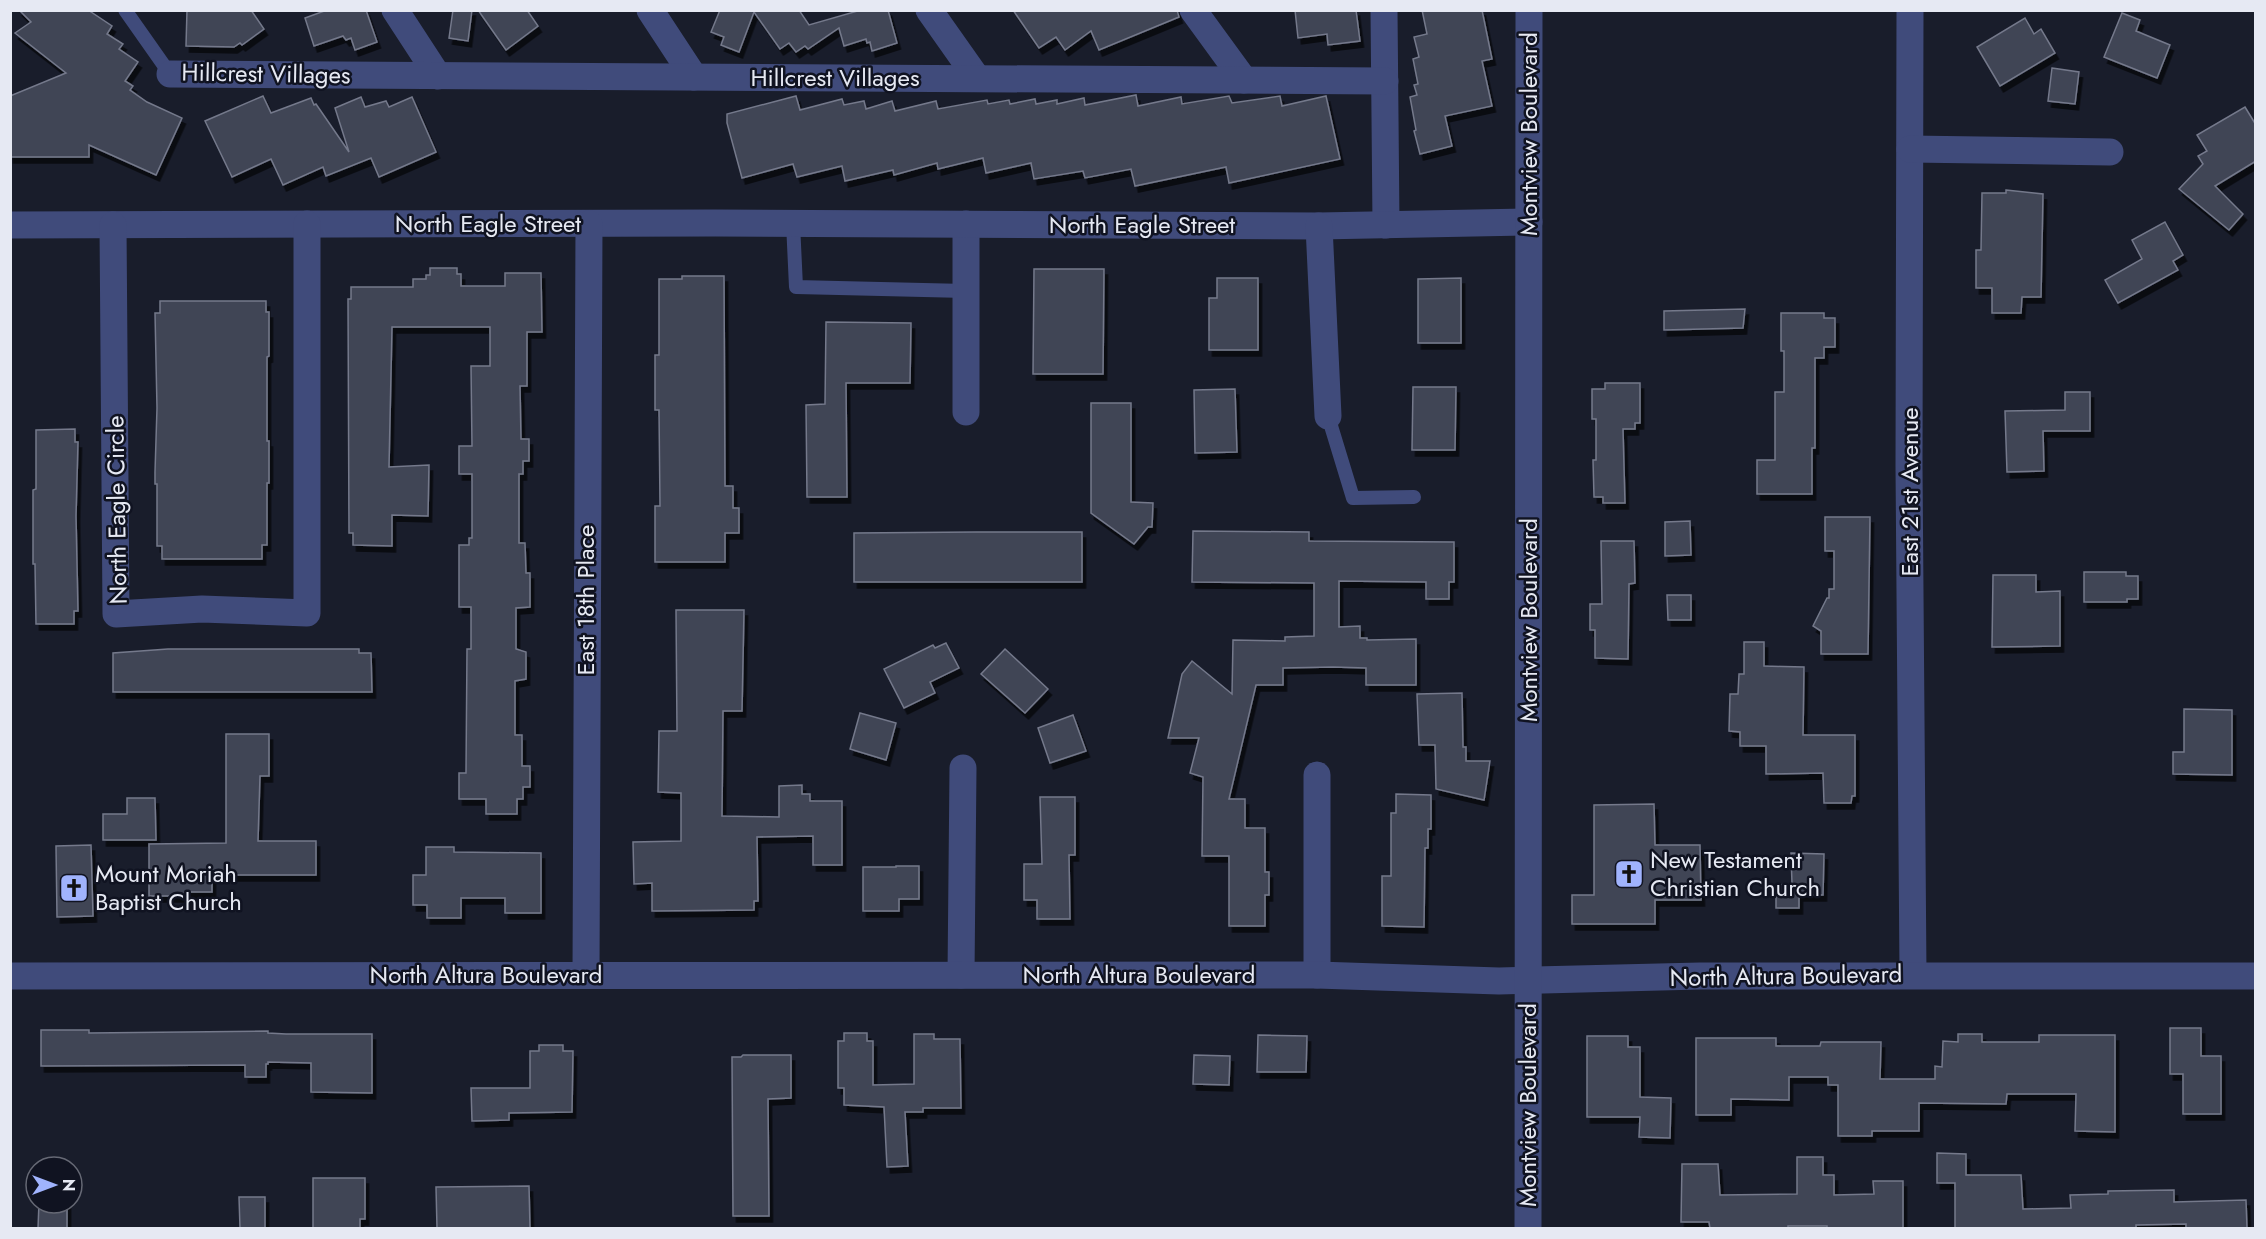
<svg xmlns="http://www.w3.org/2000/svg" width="2266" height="1239" font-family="Jost,sans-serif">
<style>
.building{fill:#404555;stroke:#74798b;stroke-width:1.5;filter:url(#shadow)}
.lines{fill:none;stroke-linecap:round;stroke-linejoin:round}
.service{stroke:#404b7b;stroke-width:14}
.minor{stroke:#404b7b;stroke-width:27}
.labels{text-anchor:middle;stroke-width:5;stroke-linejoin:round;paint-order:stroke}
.street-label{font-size:24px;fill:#e6e9f3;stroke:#101321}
.poi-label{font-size:24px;fill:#e6e9f3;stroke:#101321;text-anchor:start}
</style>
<defs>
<filter id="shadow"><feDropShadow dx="3.5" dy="6" stdDeviation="0" flood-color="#0009"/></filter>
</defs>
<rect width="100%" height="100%" fill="#191d2b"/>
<g class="building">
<polygon points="19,10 88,10 112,26 107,34 123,44 119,49 138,62 125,81 133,86 130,90 147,102 182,118 156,175 89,145 89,157 10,157 10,96 66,73 15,33 31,22"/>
<polygon points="187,10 251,10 264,29 242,45 240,43 234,47 186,46"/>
<polygon points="327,10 366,10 377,42 355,50 351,38 346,40 343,36 314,46 305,18"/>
<polygon points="453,10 472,10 468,41 449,38"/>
<polygon points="478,10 527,10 538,26 506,50"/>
<polygon points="720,10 799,10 809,25 861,10 888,10 897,43 872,51 870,42 867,43 866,39 844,46 839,28 808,49 805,46 796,52 789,43 780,49 754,12 739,52 721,45 724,37 711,32"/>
<polygon points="1013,10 1177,10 1179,17 1099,50 1091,31 1065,50 1056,37 1039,48"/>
<polygon points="1295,10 1356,10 1360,41 1328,45 1327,34 1298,38"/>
<polygon points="1422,10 1482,10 1492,59 1482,61 1492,106 1445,116 1452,146 1420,154 1414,131 1416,130 1410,97 1417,95 1414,85 1418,84 1413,59 1419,57 1414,37 1427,34"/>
<polygon points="2122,13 2140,20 2136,31 2170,45 2157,78 2104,57"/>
<polygon points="2025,18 2034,34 2041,29 2055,53 2000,86 1977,47"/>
<polygon points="2052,68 2079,72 2075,104 2048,101"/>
<polygon points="1136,95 1138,106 1181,97 1182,104 1229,96 1232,103 1280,96 1282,106 1326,96 1340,159 1229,183 1226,167 1135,186 1131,169 1085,178 1083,171 1034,179 1031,163 986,173 983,158 938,169 937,163 894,175 893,170 845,181 842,166 797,177 793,164 742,178 727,123 727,114 796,96 800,110 842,99 844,105 864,101 866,109 892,101 895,111 936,101 938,109 987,100 988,104 1009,100 1010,104 1035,99 1036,104 1057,100 1057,104 1084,98 1085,105"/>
<polygon points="263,96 271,113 311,98 314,105 316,104 349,152 335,108 361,97 365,107 386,101 389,107 412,97 436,152 379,177 371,158 326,176 323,167 283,185 271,159 232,177 205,121"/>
<polygon points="2245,107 2256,125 2256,161 2215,186 2243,214 2229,230 2179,189 2203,164 2198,156 2207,151 2197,135"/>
<polygon points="2006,190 2043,194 2041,297 2022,297 2021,313 1992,313 1992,288 1976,288 1976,250 1981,250 1982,193 2006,193"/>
<polygon points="2165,222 2183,255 2173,261 2178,270 2118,303 2105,280 2142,259 2132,240"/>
<polygon points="430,268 457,268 457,274 461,274 461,286 505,286 505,273 541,273 542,332 527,332 527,386 520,386 521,439 529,439 529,461 523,461 523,474 519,474 519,543 525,543 526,573 530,573 530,607 516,608 516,649 526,652 526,679 515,681 515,735 522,735 522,766 530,766 530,787 523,787 523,799 517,799 517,814 486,814 486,799 459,799 459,773 466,773 467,649 471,649 471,607 459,607 459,545 469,545 469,538 472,538 472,474 459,474 459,446 472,446 471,366 490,366 490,327 392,327 389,467 429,465 428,516 392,515 392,546 353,545 353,533 349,533 348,299 351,299 351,287 413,287 413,279 426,279 426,275 430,275"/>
<polygon points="1034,269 1104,269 1103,374 1033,374"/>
<polygon points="682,276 724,276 725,486 733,486 733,508 739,508 739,533 725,533 725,562 655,562 655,506 660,506 659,410 655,410 655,355 659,355 659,279 682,279"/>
<polygon points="1217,278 1258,278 1258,350 1209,350 1209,298 1217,298"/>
<polygon points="1461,278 1461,343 1418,343 1418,279"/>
<polygon points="160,301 266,301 266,312 269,312 269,356 267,357 267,441 269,441 269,483 267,483 267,545 262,545 262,559 162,559 162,546 157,546 157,484 155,484 155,472 157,408 155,313 160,313"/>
<polygon points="1745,309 1743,328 1664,330 1664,311"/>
<polygon points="1781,313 1824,313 1824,318 1835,318 1835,347 1824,347 1824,358 1815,358 1815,448 1812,448 1812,494 1757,494 1757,460 1775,460 1775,392 1784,392 1784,351 1781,351"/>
<polygon points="826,322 911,323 910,383 846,383 847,497 807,497 806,405 825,404"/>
<polygon points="1605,383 1640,383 1640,423 1635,423 1635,429 1623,429 1625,503 1603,503 1603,497 1594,497 1593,460 1596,460 1596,419 1592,419 1592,389 1605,389"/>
<polygon points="1413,387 1456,387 1455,450 1412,450"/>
<polygon points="1235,389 1237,452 1195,453 1194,390"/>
<polygon points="2065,392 2090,392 2090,431 2043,431 2044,471 2007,472 2005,411 2065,410"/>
<polygon points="1091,403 1131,403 1131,502 1153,503 1152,527 1148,527 1134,544 1091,513"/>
<polygon points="75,429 75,442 78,442 76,516 78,611 74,611 74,624 36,624 35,564 33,564 33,490 36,489 36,430"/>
<polygon points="1825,517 1870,517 1868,654 1821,654 1821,631 1813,626 1827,598 1829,598 1829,589 1834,589 1834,551 1825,551"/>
<polygon points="1690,521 1691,555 1665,556 1665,522"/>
<polygon points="1193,531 1309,532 1309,541 1454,542 1454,582 1449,582 1449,599 1426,599 1426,582 1339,581 1339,627 1360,626 1360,638 1367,638 1367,640 1416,639 1416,685 1366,685 1366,668 1333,667 1283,668 1283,685 1256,685 1229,799 1245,799 1245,828 1265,828 1265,872 1269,872 1269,895 1265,895 1265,926 1229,926 1229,856 1202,856 1203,777 1190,773 1199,738 1168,738 1182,674 1192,661 1232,694 1233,640 1285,641 1285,637 1314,636 1314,583 1192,582"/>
<polygon points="976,532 1082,532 1082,582 854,582 854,533"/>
<polygon points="1601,541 1634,541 1635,583 1629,584 1628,659 1595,658 1595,630 1590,630 1590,604 1602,604"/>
<polygon points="2084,572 2126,572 2126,576 2138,576 2138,599 2127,599 2127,602 2084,602"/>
<polygon points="1993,575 2036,575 2036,592 2060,591 2060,646 1992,647"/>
<polygon points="1667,595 1691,595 1691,620 1668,620"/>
<polygon points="676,610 744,610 742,711 723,711 722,816 779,817 779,786 802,785 802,794 810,794 810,801 842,801 842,865 813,865 813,836 757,837 758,901 754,901 754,910 652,911 652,883 634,884 633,842 681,841 681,793 658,792 659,731 677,731"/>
<polygon points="1744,642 1764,642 1764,666 1804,667 1803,735 1855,735 1855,796 1852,796 1851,803 1824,803 1823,773 1766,774 1766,746 1740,746 1740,732 1729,731 1730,694 1738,694 1739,674 1744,674"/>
<polygon points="946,643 959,668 930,682 935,693 904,708 884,669 933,645 935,648"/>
<polygon points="168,649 359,649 359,653 371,653 372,692 113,692 113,653"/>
<polygon points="1005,649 1048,689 1025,713 981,674"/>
<polygon points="1462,693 1463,747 1466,747 1466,761 1490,761 1484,800 1436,789 1435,745 1419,745 1417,694"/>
<polygon points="2184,709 2232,710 2232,775 2173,774 2173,752 2184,752"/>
<polygon points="860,713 896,723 886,760 850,749"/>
<polygon points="1073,715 1086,751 1050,763 1038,728"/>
<polygon points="226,734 269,734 269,776 260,776 258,841 316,841 316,875 212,875 212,892 187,892 187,896 149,896 149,844 226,843"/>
<polygon points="1396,794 1431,795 1431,829 1428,829 1428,848 1425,848 1424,927 1382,926 1382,876 1391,876 1391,813 1396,813"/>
<polygon points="1040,797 1075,797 1075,855 1069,855 1070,919 1037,919 1037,900 1024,900 1024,864 1042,864"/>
<polygon points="127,798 155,798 156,840 103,840 103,814 127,814"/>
<polygon points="1654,804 1655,845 1700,845 1701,900 1655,900 1655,924 1572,924 1572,895 1594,895 1594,805"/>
<polygon points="91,845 93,916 57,917 56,846"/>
<polygon points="426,847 454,847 454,852 541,853 541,913 505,913 505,898 461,898 461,918 427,918 427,905 413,905 413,875 426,875"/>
<polygon points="1791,853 1824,854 1823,895 1799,895 1799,908 1776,908 1776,885 1792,884"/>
<polygon points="896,866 919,866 919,899 899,899 899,911 863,911 863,867 896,867"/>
<polygon points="2170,1028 2201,1028 2201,1056 2221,1056 2221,1114 2183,1114 2183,1074 2170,1074"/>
<polygon points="41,1030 89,1030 89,1033 268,1031 268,1033 286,1034 372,1034 372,1093 311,1092 311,1063 268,1062 268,1064 266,1064 266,1077 245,1077 245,1065 41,1066"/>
<polygon points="844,1033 867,1033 867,1041 873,1041 873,1085 914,1084 914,1034 934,1034 934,1039 960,1039 961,1108 923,1108 923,1112 905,1112 908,1166 887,1167 884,1107 844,1105 844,1088 838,1088 838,1041 844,1041"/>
<polygon points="1958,1034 1982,1034 1982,1042 2039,1042 2039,1035 2115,1035 2115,1132 2075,1131 2076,1094 2007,1094 2006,1104 1919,1103 1919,1131 1872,1131 1872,1136 1838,1136 1838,1085 1828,1085 1828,1077 1789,1077 1789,1100 1731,1099 1731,1115 1696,1115 1696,1038 1776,1038 1776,1046 1820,1046 1821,1042 1881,1042 1880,1079 1935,1079 1935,1066 1942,1067 1943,1041 1958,1042"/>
<polygon points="1258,1035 1307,1036 1306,1072 1257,1072"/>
<polygon points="1587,1036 1628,1036 1628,1047 1640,1047 1640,1097 1671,1098 1670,1138 1639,1137 1640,1117 1587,1117"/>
<polygon points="539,1045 563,1045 563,1051 573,1051 572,1112 509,1113 509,1120 472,1121 471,1088 530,1088 530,1051 539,1051"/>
<polygon points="743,1055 791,1055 791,1098 768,1099 769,1216 733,1216 732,1057 741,1057"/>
<polygon points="1194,1055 1230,1056 1229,1085 1193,1084"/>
<polygon points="1937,1153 1966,1154 1966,1175 2021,1175 2023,1209 2071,1208 2070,1195 2108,1194 2108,1191 2174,1190 2174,1202 2246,1200 2247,1228 2186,1228 2186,1224 2136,1225 2136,1228 1955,1228 1955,1183 1937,1183"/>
<polygon points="1797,1157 1823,1157 1823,1175 1834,1175 1834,1195 1874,1194 1873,1181 1903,1181 1903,1228 1827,1228 1827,1226 1788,1226 1788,1228 1710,1228 1709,1222 1681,1222 1682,1164 1718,1164 1720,1195 1797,1194"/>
<polygon points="313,1178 365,1178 365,1219 360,1219 360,1228 313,1228"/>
<polygon points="529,1186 530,1228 437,1228 436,1187"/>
<polygon points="239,1197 265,1197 265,1228 240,1228"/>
<polygon points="39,1203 67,1203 67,1228 38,1228"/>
</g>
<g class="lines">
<g class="service">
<polyline points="125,10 170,74"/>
<polyline points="793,223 796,287 966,291"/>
<polyline points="1328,416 1353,498 1414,497"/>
</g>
<g class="minor">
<polyline points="395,10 438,76"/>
<polyline points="650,10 694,77"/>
<polyline points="929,10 977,78"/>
<polyline points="1193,10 1244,80"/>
<polyline points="1384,10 1386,225"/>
<polyline points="1910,10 1909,466 1913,974"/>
<polyline points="170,74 1385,81"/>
<polyline points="1910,149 2110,152"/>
<polyline points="966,224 966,412"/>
<polyline points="10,225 715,223 1319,226 1529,222"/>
<polyline points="113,225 116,614 202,609 307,613 307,224"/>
<polyline points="1319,226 1328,416"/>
<polyline points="586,975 589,224"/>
<polyline points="961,975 963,768"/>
<polyline points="1317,975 1317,775"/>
<polyline points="10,976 1317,975 1499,981 1700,976 2256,976"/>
<polyline points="1528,1228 1529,10"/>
</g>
</g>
<defs>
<g id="church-square" transform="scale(1.5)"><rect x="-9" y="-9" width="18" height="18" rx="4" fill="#a0b3fd" stroke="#101321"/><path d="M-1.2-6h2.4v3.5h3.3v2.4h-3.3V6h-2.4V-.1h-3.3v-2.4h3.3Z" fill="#111"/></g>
</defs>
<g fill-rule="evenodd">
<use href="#church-square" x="1629" y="874"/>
<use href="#church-square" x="74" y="888"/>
</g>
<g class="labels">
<g class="street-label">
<text transform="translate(266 74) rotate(1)" y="8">Hillcrest Villages</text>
<text x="835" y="86">Hillcrest Villages</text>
<text transform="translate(1529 134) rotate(-90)" y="8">Montview Boulevard</text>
<text x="488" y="232">North Eagle Street</text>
<text x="1142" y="233">North Eagle Street</text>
<text transform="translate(1910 492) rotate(-90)" y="8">East 21st Avenue</text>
<text transform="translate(117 510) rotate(-91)" y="8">North Eagle Circle</text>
<text transform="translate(586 600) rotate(-90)" y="8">East 18th Place</text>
<text transform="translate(1529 620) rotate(-90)" y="8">Montview Boulevard</text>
<text x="486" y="983">North Altura Boulevard</text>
<text x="1139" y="983">North Altura Boulevard</text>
<text transform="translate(1786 976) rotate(-1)" y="8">North Altura Boulevard</text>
<text transform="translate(1528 1105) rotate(-90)" y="8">Montview Boulevard</text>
</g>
<g class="poi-label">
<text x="1650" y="868">New Testament<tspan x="1650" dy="28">Christian Church</tspan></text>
<text x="95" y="882">Mount Moriah<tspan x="95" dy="28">Baptist Church</tspan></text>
</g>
</g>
<rect width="2266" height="1239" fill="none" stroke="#e6e9f3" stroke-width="24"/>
<g transform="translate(54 1185) rotate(90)"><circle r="28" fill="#101321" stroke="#666975" stroke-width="1.5"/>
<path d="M0-4.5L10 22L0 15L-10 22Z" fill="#a0b3fd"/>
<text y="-9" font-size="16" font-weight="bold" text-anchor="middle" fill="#e6e9f3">N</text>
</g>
</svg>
